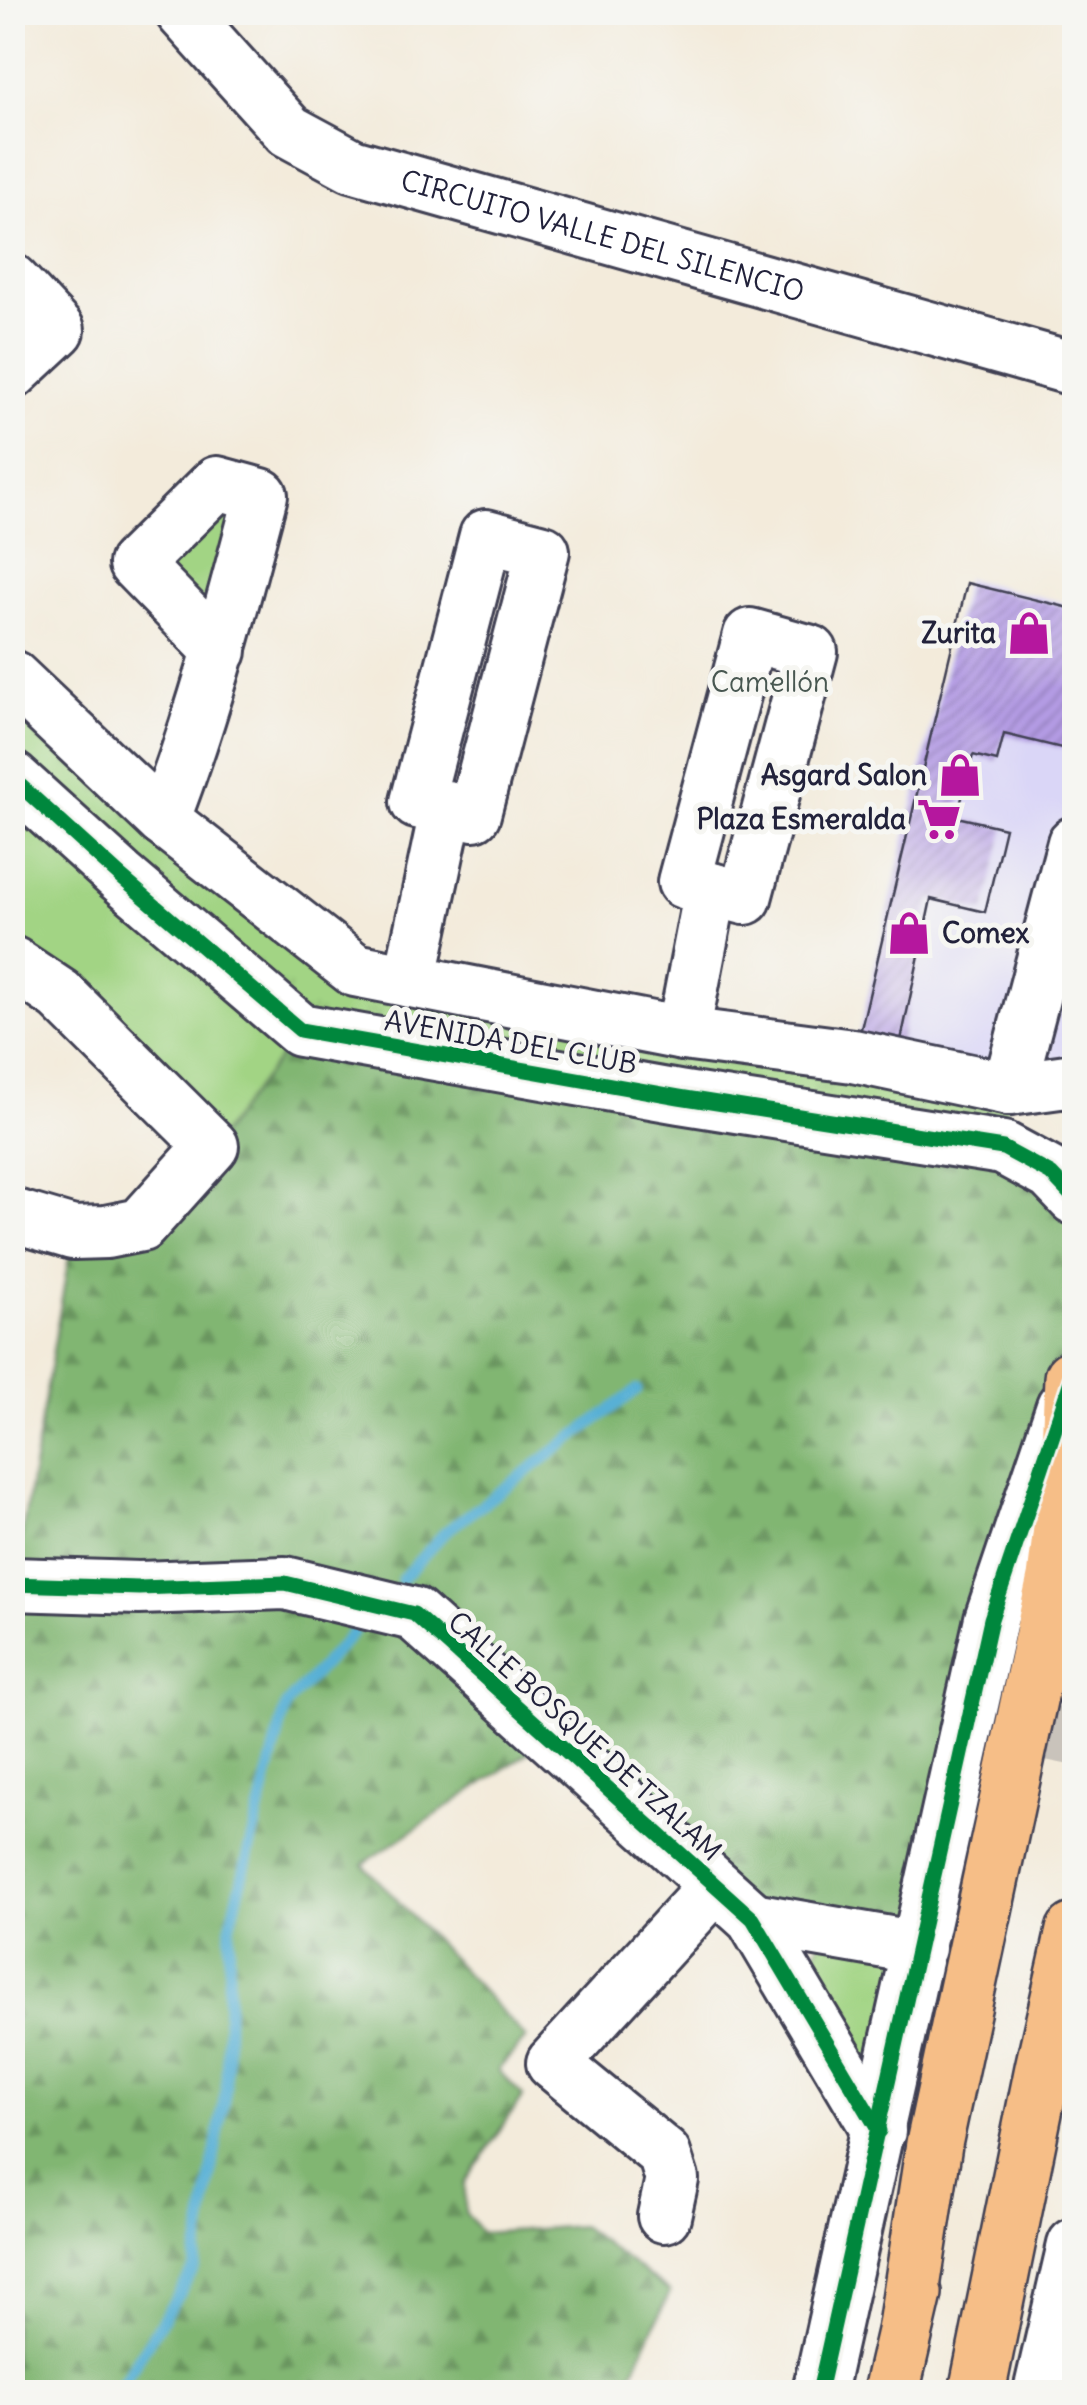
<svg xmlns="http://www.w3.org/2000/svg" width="1087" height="2405" font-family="Delius,sans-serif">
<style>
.built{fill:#dad6f7}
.grass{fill:url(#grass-tufts);stroke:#627b60;stroke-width:2.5}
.forest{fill:url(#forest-firs);stroke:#526c56;stroke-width:2.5}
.park{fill:#a2d484;stroke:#627b60;stroke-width:2.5}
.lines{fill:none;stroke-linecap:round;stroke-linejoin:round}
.stream{stroke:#58b0d5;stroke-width:11}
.building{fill:url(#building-hatch)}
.major-tunnel{stroke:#c9c3bb;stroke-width:55;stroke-dasharray:55 28;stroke-linecap:butt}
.minor-casing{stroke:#414053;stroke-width:58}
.major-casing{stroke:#414053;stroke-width:60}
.minor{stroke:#fff;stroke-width:52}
.major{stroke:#f6be87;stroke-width:55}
.cycleway-casing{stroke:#f6f6f2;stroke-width:21}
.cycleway{stroke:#00873e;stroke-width:15}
.labels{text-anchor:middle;stroke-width:10;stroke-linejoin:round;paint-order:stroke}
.street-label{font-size:28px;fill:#22223b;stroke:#f6f6f2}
.poi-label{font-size:28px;font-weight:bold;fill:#22223b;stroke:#f6f6f2;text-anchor:end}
.park-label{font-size:28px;fill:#485751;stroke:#f6f6f2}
</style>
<defs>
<pattern id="grass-tufts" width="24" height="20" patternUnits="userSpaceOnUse" patternTransform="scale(2.5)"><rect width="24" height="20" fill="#a2d484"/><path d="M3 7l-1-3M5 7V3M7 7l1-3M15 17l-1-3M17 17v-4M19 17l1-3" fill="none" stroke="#8bb673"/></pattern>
<pattern id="forest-firs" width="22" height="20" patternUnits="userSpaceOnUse" patternTransform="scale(2.5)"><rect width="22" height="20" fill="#81b672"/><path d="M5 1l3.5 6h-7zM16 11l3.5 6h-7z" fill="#69945f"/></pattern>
<pattern id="building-hatch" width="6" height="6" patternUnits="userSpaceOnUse" patternTransform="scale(2.5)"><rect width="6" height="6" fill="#b49be4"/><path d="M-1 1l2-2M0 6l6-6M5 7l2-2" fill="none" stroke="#927eba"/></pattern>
</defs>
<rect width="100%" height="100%" fill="#f6f6f2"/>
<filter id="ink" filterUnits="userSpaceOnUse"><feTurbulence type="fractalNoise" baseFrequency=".01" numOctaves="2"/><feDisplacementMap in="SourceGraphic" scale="20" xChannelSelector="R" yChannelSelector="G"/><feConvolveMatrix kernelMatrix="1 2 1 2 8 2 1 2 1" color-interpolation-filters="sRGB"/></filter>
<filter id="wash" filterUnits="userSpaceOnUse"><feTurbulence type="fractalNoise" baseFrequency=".0048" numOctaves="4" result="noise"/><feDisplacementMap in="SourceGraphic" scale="40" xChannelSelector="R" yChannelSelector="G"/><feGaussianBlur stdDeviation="2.25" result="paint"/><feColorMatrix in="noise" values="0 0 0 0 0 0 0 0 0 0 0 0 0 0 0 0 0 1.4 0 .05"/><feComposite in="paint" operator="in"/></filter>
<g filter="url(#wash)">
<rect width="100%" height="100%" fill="#f3ebdb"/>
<polygon class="built" points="965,578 1074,605 1074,1080 853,1056"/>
<polygon class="grass" points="12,677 355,970 1009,1089 1003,1148 300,1030 13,778"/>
<polygon class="forest" points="300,1030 1003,1148 1074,1198 1074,1383 919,1948 753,1919 550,1738 363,1864 526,2038 498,2070 523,2096 465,2183 465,2212 481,2233 581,2226 670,2292 630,2378 609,2392 13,2392 13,1586 73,1233 106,1232 212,1146"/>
<g class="park">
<polygon points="217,483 261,495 220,651 135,564"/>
<polygon points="12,778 300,1030 212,1146 13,963"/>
<polygon points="826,1932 919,1948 879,2131 795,1989"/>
</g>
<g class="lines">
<g class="stream">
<polyline points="401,1580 445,1532 637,1390"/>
<polyline points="117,2392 195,2268 226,2088 230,1927 286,1705 354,1631"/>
</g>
</g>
<g id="blocks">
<polygon class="building" points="967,583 1074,609 1074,751 1004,734 997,761 973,755 957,817 1005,828 985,912 931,899 897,1059 856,1050"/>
</g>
</g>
<g filter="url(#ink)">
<use href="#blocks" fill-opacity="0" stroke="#414053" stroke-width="2.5"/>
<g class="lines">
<polyline class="major-tunnel" points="1050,1761 1074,1646"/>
<g class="minor-casing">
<g id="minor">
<path id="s1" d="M182 12 289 131 352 165 1074 369"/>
<polyline points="12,281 58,330 12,373"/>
<polygon points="486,536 543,551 474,814 417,802"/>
<polygon points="750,635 811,652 745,898 684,882"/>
<polyline points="12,677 163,820 355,970 683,1034 853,1056 1009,1089 1074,1080"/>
<polyline points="12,778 121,877 300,1030 679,1097 1003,1148 1051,1174 1074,1198"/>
<path d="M163 820C204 714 232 605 261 495L217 483 135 564 220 651"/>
<polyline points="12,963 60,995 212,1146 141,1225 106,1232 73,1233 12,1215"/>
<polyline points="410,981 447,807"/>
<polyline points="683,1034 711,889"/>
<polyline points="1009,1089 1074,843"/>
<polyline points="12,1584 139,1588 285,1583 414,1614 753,1919 879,2131"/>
<polyline points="753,1919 919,1948"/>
<polyline points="664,2216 672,2179 664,2154 553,2063 715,1886"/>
<polyline points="819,2392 991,1619 1063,1406"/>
<polyline points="1040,2392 1074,2245"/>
</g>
</g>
<g class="major-casing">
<g id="major">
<polyline points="906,2326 934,2144 1055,1578 1068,1471 1072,1378"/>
<polyline points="891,2392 914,2293"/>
<polyline points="977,2392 1043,2068 1074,1931"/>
</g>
</g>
<use href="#minor" class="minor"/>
<use href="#major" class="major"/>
<g class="cycleway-casing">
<g id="cycleway">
<polyline points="12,778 121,877 300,1030 679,1097 1003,1148 1051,1174 1074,1198"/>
<polyline points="12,1584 139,1588 285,1583 414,1614 753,1919 879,2131"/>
<polyline points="819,2392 991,1619 1074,1372"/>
</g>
</g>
<use href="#cycleway" class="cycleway"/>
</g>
</g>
<defs>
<g id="shop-bare" transform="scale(3.45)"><path d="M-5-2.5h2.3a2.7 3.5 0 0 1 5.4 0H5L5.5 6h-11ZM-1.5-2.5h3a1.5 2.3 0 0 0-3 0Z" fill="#b5179e" stroke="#f6f6f2" stroke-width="2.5" paint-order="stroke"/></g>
<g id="supermarket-bare" transform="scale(3.45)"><path d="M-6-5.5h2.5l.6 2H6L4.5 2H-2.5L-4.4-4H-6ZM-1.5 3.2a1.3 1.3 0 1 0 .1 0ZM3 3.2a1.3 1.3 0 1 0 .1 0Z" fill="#b5179e" stroke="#f6f6f2" stroke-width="2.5" paint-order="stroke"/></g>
</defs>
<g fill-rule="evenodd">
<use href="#shop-bare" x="1029" y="633"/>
<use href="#shop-bare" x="960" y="775"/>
<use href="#supermarket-bare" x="939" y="819"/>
<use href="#shop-bare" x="909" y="933"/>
</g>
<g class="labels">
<g class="street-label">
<text dy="10" stroke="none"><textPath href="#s1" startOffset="492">CIRCUITO VALLE DEL SILENCIO</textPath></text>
<text transform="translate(511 1042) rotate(10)" y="10">AVENIDA DEL CLUB</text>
<text transform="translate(585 1736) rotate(42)" y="10">CALLE BOSQUE DE TZALAM</text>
</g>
<g class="poi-label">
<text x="996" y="643">Zurita</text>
<text x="927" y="785">Asgard Salon</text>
<text x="906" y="829">Plaza Esmeralda</text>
<text x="942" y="943" text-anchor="start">Comex</text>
</g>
<g class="park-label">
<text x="770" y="692">Camellón</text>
</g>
</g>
<rect width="1087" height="2405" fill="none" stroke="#f6f6f2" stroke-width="50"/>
</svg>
